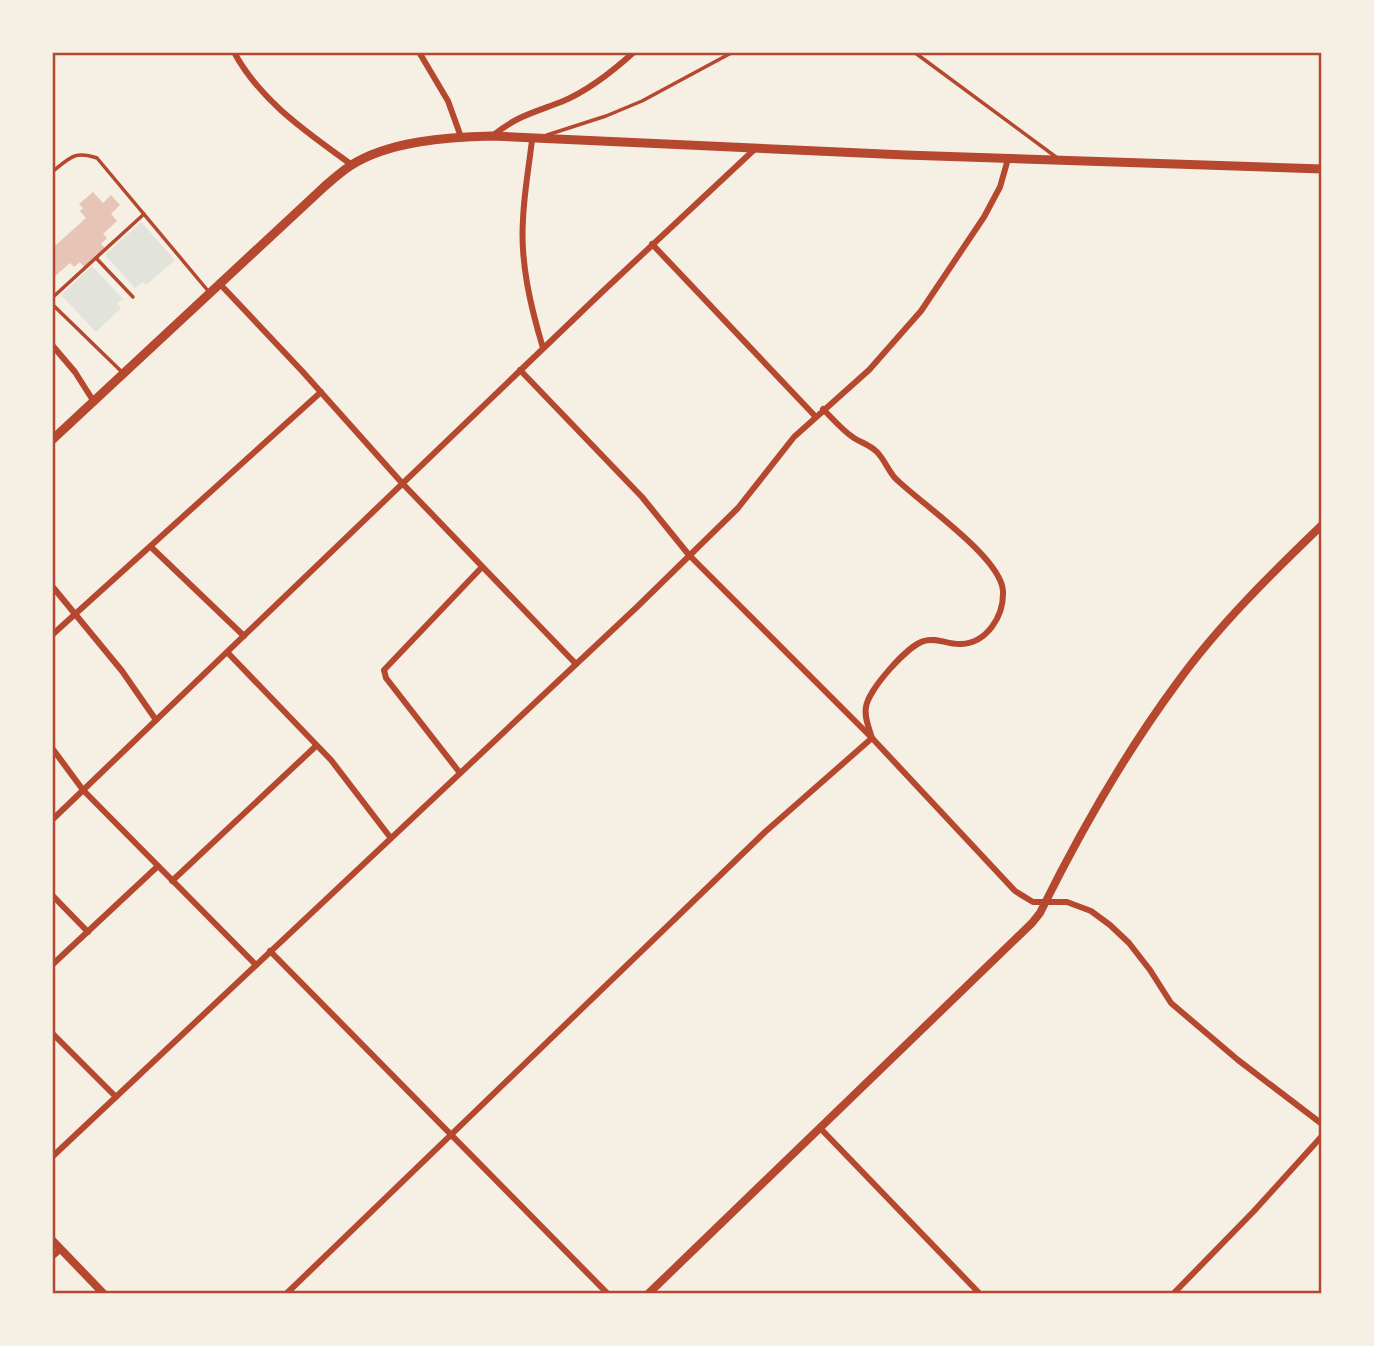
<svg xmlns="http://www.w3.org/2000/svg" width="1374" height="1346" font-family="Overpass,sans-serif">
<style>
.green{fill:#e2e4dc}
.building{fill:#e6c5b7}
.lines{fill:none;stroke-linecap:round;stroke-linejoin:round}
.service{stroke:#b5482f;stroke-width:3.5}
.minor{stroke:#b5482f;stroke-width:6}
.tertiary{stroke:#b5482f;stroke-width:8}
.secondary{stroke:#b5482f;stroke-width:9}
.neatline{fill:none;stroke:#b5482f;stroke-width:2.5}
</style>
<rect width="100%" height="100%" fill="#f6efe4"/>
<g class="green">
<polygon points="141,222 175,260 146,285 143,282 135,288 105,255"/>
<polygon points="92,266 123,299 117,304 121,308 96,332 61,295"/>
</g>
<polygon class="building" points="93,192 103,203 111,195 120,205 111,214 117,221 103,234 107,238 101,244 105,248 84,267 80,262 74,267 70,263 54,277 52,241 56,245 86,218 80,211 83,208 79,204"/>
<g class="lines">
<g class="service">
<polyline points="914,52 1056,157"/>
<polyline points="547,135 606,116 642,101 733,52"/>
<path d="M52 172C70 158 74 150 97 158L209 292"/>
<polyline points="96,258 133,297"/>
<polyline points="52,298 144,214"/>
<polyline points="52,304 123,373"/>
</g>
<g class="minor">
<path d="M234 52C260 101 308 133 352 165"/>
<polyline points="419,52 448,101 461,137"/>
<path d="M492 136C517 116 532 113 561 102 588 91 612 72 634 52"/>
<path d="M532 140C529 166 524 193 523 220 520 263 531 308 543 348"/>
<polyline points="652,244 815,416"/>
<polyline points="219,283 302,371 402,483 576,664"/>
<polyline points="52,345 75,372 94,402"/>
<polyline points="520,370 642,497 689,555 872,738 1015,891 1033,902 1067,902 1091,911 1110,925 1129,943 1150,970 1171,1003 1238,1060 1322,1124"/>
<polyline points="151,547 244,636"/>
<polyline points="52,586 122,671 156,720"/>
<polyline points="52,635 321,392"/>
<polyline points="228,653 331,760 390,837"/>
<polyline points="52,748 83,790 256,965"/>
<polyline points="460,773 386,678 384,670 482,567"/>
<polyline points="52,820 601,293 756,148"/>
<polyline points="172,881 316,746"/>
<polyline points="52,895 88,932"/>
<polyline points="270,951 608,1294"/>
<polyline points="52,965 158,866"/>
<polyline points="52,1033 116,1097"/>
<polyline points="821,1129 980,1294"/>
<polyline points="52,1157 638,606 738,508 794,437 869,370 921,311 984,217 1000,187 1008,159"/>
<polyline points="52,1257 61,1249"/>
<path d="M286 1294 765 832 872 738C869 728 864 717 866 707 868 690 908 645 924 641 937 637 948 645 961 644 987 643 1004 616 1003 591 1001 557 920 503 895 478 888 470 884 459 877 452 870 445 862 443 854 438 843 431 833 419 823 409"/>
<polyline points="1173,1294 1254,1211 1322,1136"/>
</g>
<g class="tertiary">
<polyline points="52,1240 104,1294"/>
<path d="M648 1294 1032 923 1040 913C1078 836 1126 752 1177 683 1218 626 1271 574 1322 525"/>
</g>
<path class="secondary" d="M52 440 325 186C333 179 341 172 350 166 388 141 448 137 492 136L905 155 1322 169"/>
</g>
<rect width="1374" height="1346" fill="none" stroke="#f6efe4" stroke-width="108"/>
<rect x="54" y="54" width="1266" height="1238" class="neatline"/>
</svg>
